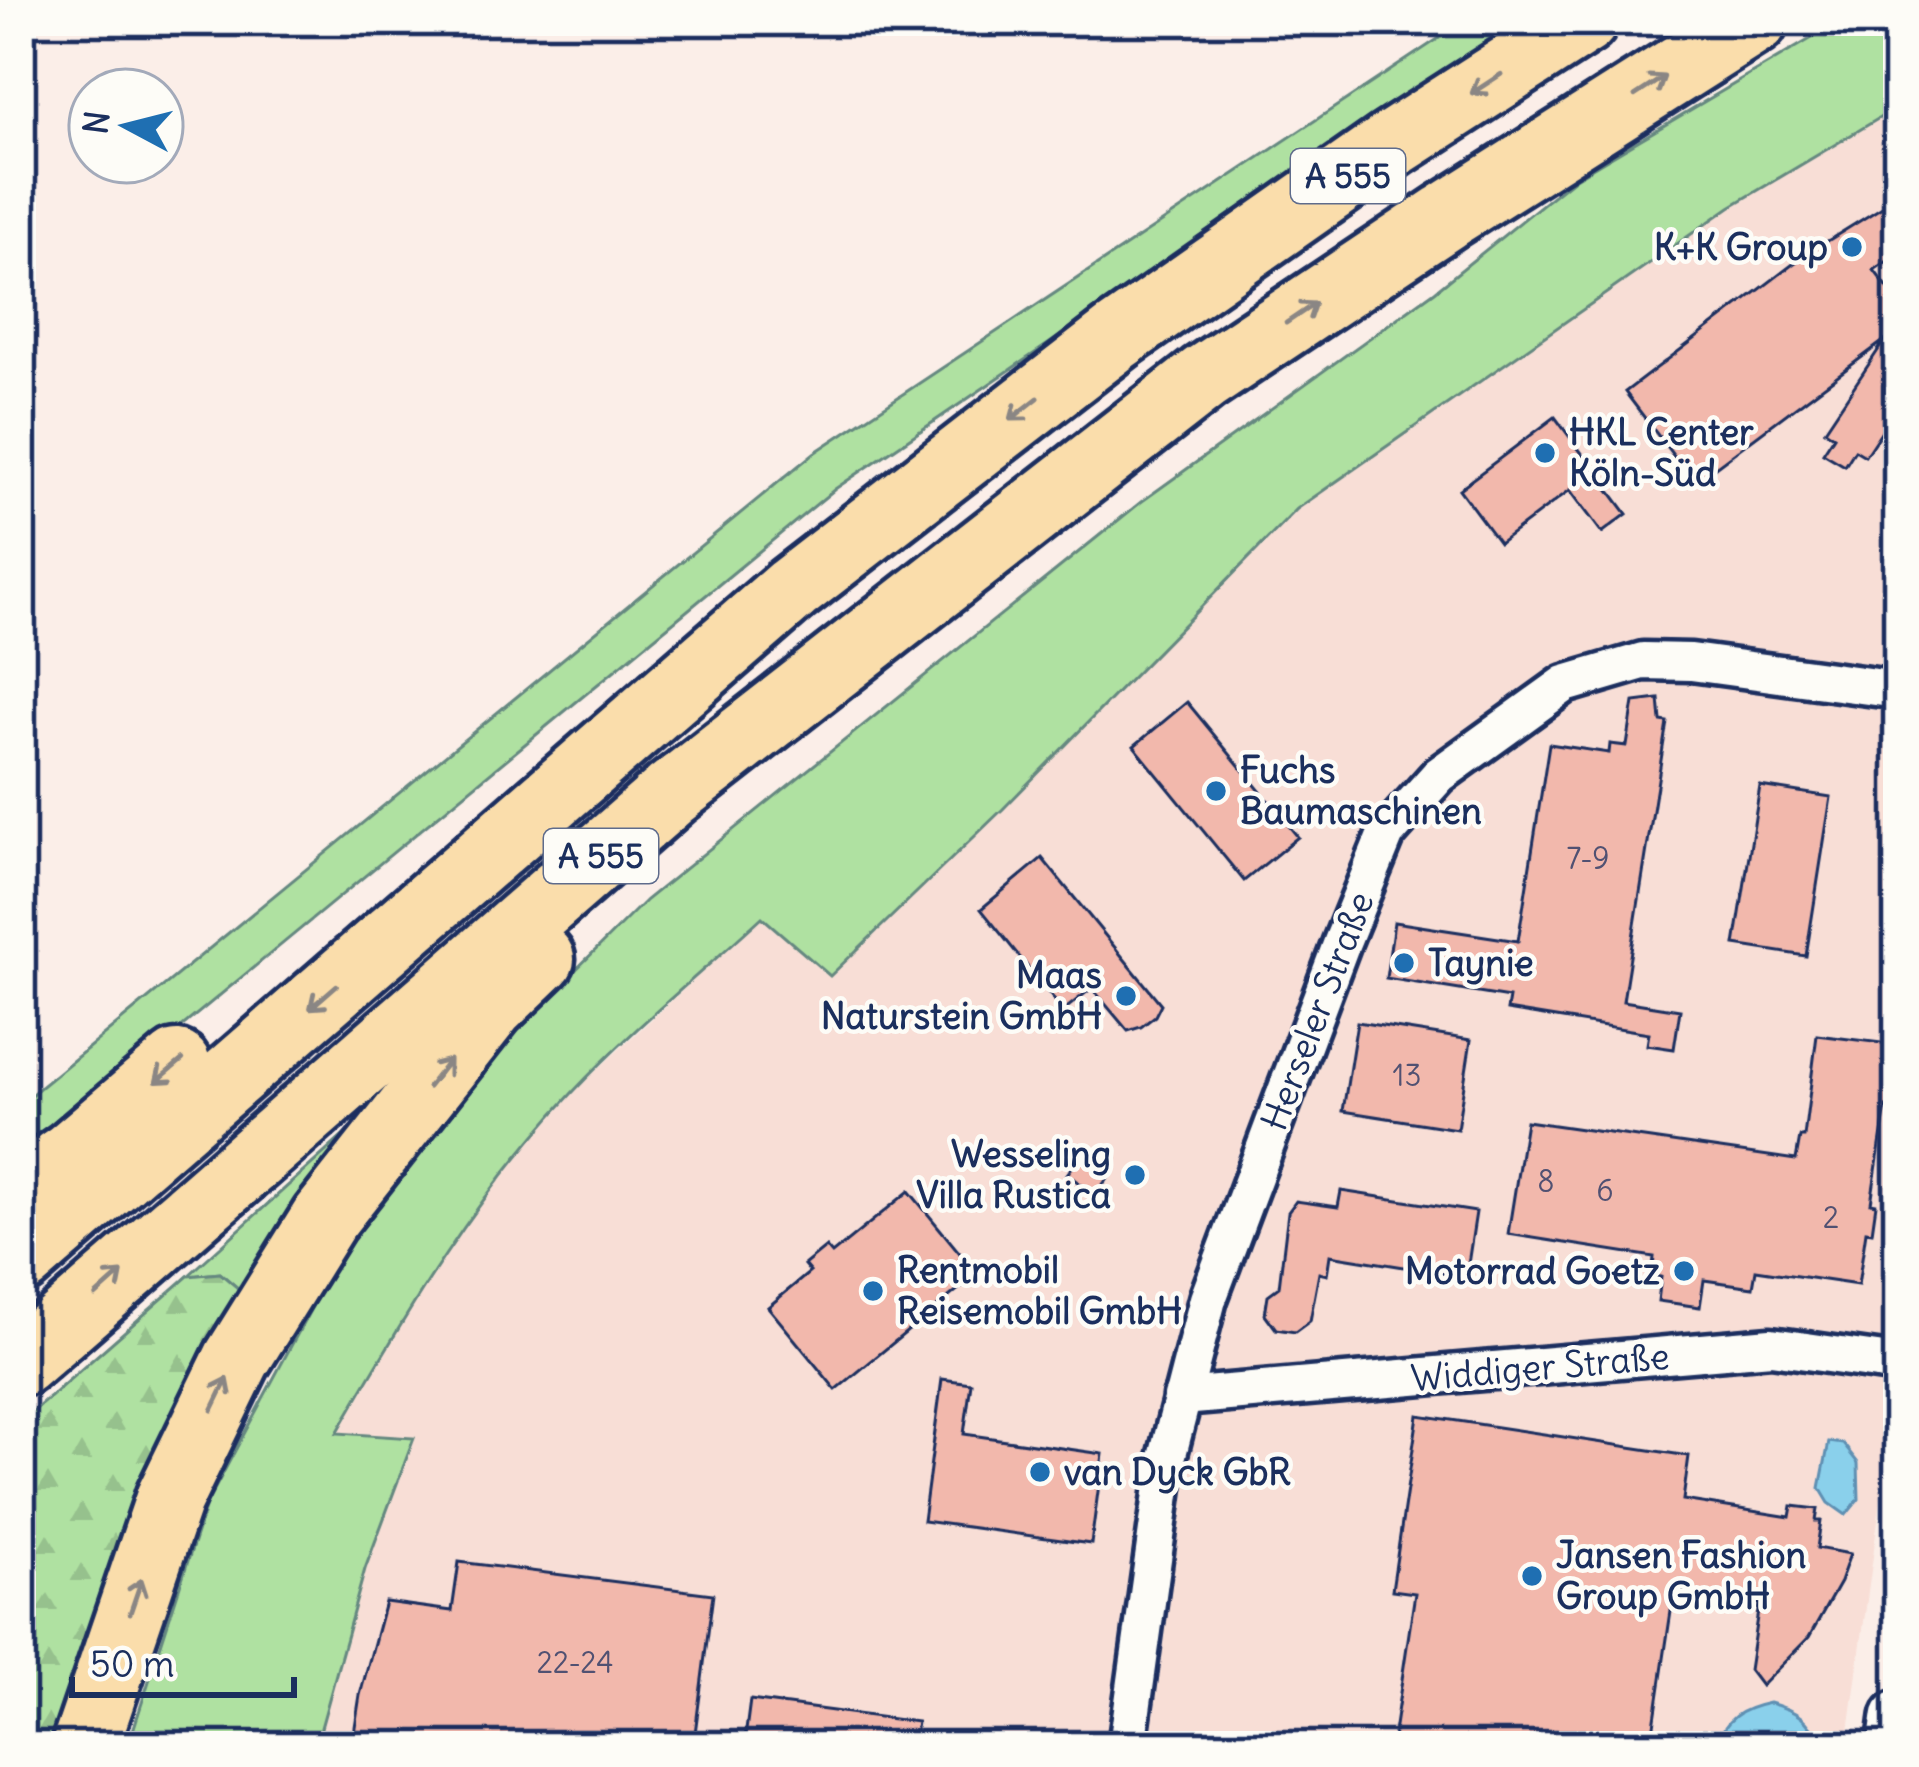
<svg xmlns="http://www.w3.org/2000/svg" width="1919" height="1767" font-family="Delius,sans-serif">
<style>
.built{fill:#f8ded6}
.green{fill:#afe1a1;stroke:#658880;stroke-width:3}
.forest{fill:url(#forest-firs);stroke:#658880;stroke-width:3}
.water{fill:#8ad0eb;stroke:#5e90b3;stroke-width:3}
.building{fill:#f2b8ac;stroke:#1b2f5e;stroke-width:3}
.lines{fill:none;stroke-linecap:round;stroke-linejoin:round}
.street-casing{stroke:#1b2f5e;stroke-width:45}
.secondary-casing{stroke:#1b2f5e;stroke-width:60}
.highway-casing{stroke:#1b2f5e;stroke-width:75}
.street{stroke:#fdfcf7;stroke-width:36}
.secondary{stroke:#fdfcf7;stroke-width:51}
.highway{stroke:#faddab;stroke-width:66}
.oneway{stroke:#8a8684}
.poi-dot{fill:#1f6fb2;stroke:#fdfcf7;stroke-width:4.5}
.labels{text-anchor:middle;stroke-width:9;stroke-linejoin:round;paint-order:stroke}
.number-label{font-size:30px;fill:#515172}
.shield{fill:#fdfcf7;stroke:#5f6c8c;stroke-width:3}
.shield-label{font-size:33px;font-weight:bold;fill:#1b2f5e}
.poi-label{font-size:36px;font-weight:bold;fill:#1b2f5e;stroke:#fdfcf7;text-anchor:start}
.street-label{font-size:36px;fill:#1b2f5e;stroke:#fdfcf7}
</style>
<defs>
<pattern id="forest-firs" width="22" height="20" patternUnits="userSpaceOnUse" patternTransform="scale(3)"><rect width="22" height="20" fill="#afe1a1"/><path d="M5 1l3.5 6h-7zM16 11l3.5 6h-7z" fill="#96c18d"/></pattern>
</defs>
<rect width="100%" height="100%" fill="#fbeee8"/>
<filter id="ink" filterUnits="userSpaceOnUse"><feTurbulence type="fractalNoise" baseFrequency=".00833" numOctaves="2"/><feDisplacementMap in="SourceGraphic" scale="24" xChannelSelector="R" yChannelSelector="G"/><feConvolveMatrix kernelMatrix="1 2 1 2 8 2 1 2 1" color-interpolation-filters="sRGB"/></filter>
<g filter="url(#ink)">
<polygon class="built" points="1898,107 1898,1373 1847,1746 316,1746 365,1569 413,1439 336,1434 426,1279 495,1183 574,1091 762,917 830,976 1003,809 1297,509 1730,207"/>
<g class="green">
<polygon points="1465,21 1523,21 835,489 50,1135 21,1154 21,1103 814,453"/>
<path d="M1841 21H1898V107L1730 207 1297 509 1003 809 830 976 762 917C699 975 631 1030 572 1093 474 1198 408 1310 337 1433L414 1438 365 1569 316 1746H128L206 1505 346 1243 504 1041 646 900 1141 502 1435 291 1575 178Z"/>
<path d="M436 1052 92 1633C134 1512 173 1400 239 1289L220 1273 188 1276Z"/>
</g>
<path class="forest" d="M220 1273 239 1289C154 1432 108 1590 54 1746H21V1422L188 1276Z"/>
<g class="water">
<polygon points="1829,1442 1843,1444 1858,1463 1859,1499 1846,1515 1829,1503 1820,1488"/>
<path d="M1769 1703C1796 1710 1810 1719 1820 1746H1715C1726 1718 1740 1709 1769 1703Z"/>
</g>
<g class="building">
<polygon points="1887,204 1898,222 1898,254 1874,270 1898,302 1898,406 1865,456 1855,450 1845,466 1823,453 1834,436 1825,430 1885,340 1694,483 1625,392 1805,255"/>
<polygon points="1555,417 1627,514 1602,533 1570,490 1499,543 1459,489"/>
<polygon points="1659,699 1661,721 1667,722 1623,1001 1680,1010 1674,1049 1647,1045 1649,1033 1507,1010 1509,998 1386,978 1394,922 1518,941 1549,744 1609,753 1610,744 1627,746 1634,702"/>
<polygon points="1187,702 1298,837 1244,881 1134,746"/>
<polygon points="1760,786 1831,797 1806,956 1735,945"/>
<polygon points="1042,858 1161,1004 1155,1016 1141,1027 1128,1031 1092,988 1063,1011 981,909"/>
<polygon points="1357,1022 1471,1040 1457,1129 1343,1111"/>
<polygon points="1817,1035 1898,1045 1898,1109 1886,1107 1871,1203 1876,1204 1872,1232 1866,1231 1858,1285 1756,1270 1753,1287 1704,1280 1700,1307 1658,1301 1661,1277 1652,1276 1654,1257 1508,1234 1526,1121 1796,1160 1800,1137 1804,1137"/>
<polygon points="1082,1154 1110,1175 1095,1195 1067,1174"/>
<polygon points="909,1191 977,1274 836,1390 768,1307 810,1272 804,1265 826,1247 832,1254"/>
<polygon points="1341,1191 1476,1212 1466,1277 1330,1255 1327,1275 1319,1273 1310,1321 1295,1332 1276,1329 1265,1314 1268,1295 1279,1287 1288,1212 1296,1201 1338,1207"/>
<polygon points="942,1379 971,1383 964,1434 1103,1454 1091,1544 923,1521"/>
<polygon points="1418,1415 1689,1456 1683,1500 1790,1517 1792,1506 1818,1509 1816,1521 1821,1521 1817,1548 1850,1554 1840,1582 1809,1637 1761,1686 1749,1670 1759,1604 1674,1591 1651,1746 1392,1746 1415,1593 1392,1590"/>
<polygon points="459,1562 713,1594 694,1741 659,1736 657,1746 352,1746 360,1695 385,1602 452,1611"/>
<polygon points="750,1700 917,1722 913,1746 744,1746"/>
</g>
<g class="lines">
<g class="street-casing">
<g id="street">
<polyline points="1182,1397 1771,1346 1898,1364"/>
<polyline points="1127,1746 1167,1458 1208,1299 1342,942 1386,834 1439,775 1565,684 1643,661 1691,662 1898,690"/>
</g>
</g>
<g class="secondary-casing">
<polyline id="secondary" points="1894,1746 1898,1717"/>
</g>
<g class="highway-casing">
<g id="highway">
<polyline points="21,1189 71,1154 177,1064"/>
<polyline points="21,1260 792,589 1116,338 1393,144 1584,21"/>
<polyline points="21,1362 671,794 1204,378 1445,217 1754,21"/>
<polyline points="85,1746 169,1499 237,1359 324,1219 491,1007 541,959"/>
</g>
</g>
<use href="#street" class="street"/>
<use href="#secondary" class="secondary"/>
<use href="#highway" class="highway"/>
</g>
<defs><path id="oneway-shaft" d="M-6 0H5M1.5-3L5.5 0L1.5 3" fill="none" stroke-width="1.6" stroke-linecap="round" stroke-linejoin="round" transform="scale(3)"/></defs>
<g class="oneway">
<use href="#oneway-shaft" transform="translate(1486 84) rotate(147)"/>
<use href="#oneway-shaft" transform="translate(1650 86) rotate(-33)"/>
<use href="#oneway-shaft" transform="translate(1301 313) rotate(-34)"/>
<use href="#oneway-shaft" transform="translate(1024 409) rotate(142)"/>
<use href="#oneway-shaft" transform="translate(323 997) rotate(139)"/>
<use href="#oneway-shaft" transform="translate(169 1071) rotate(140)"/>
<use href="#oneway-shaft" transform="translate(439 1073) rotate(-52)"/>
<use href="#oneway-shaft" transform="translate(109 1284) rotate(-42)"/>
<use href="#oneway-shaft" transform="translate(220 1394) rotate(-64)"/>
<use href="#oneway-shaft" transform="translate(136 1596) rotate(-71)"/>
</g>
</g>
<g class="poi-dot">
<circle cx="1852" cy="247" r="12"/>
<circle cx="1545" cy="453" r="12"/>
<circle cx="1216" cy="791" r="12"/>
<circle cx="1404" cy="963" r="12"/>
<circle cx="1126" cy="996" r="12"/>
<circle cx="1135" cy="1175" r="12"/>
<circle cx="1684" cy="1271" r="12"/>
<circle cx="873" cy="1291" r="12"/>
<circle cx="1040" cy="1472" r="12"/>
<circle cx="1532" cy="1576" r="12"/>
</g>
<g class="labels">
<g class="number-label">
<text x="1588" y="869">7-9</text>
<text x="1407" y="1086">13</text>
<text x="1546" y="1192">8</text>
<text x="1605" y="1201">6</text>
<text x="1831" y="1228">2</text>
<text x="575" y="1673">22-24</text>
</g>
<g class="shield">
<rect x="1291" y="149" width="114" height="54" rx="9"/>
<rect x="544" y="829" width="114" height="54" rx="9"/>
</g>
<g class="shield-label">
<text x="1348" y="188">A 555</text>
<text x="601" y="868">A 555</text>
</g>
<g class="poi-label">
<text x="1828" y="260" text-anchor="end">K+K Group</text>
<text x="1569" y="445">HKL Center<tspan x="1569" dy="41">Köln-Süd</tspan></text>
<text x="1240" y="783">Fuchs<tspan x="1240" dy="41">Baumaschinen</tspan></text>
<text x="1428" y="976">Taynie</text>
<text x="1102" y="988" text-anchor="end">Maas<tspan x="1102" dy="41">Naturstein GmbH</tspan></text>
<text x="1111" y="1167" text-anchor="end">Wesseling<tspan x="1111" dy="41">Villa Rustica</tspan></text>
<text x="897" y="1283">Rentmobil<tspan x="897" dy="41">Reisemobil GmbH</tspan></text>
<text x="1660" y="1284" text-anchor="end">Motorrad Goetz</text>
<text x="1064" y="1485">van Dyck GbR</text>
<text x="1556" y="1568">Jansen Fashion<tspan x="1556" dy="41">Group GmbH</tspan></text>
</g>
<g class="street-label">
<text transform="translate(1317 1011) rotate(-69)" y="13">Herseler Straße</text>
<text transform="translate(1540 1367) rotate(-5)" y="13">Widdiger Straße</text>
</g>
</g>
<rect width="1919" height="1767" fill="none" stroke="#fdfcf7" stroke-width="72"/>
<rect x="36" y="36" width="1847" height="1695" fill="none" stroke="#1b2f5e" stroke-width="4.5" filter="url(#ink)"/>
<g transform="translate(126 126) rotate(277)"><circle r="57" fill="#fdfcf7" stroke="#a3aaba" stroke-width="3"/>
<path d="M0-9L21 45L0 30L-21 45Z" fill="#1f6fb2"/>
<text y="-18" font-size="33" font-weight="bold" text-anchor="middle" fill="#1b2f5e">N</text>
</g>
<path d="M72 1677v18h222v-18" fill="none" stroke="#1b2f5e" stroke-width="6"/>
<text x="90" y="1677" font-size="36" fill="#1b2f5e" stroke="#fdfcf7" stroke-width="9" paint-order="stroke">50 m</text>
</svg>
